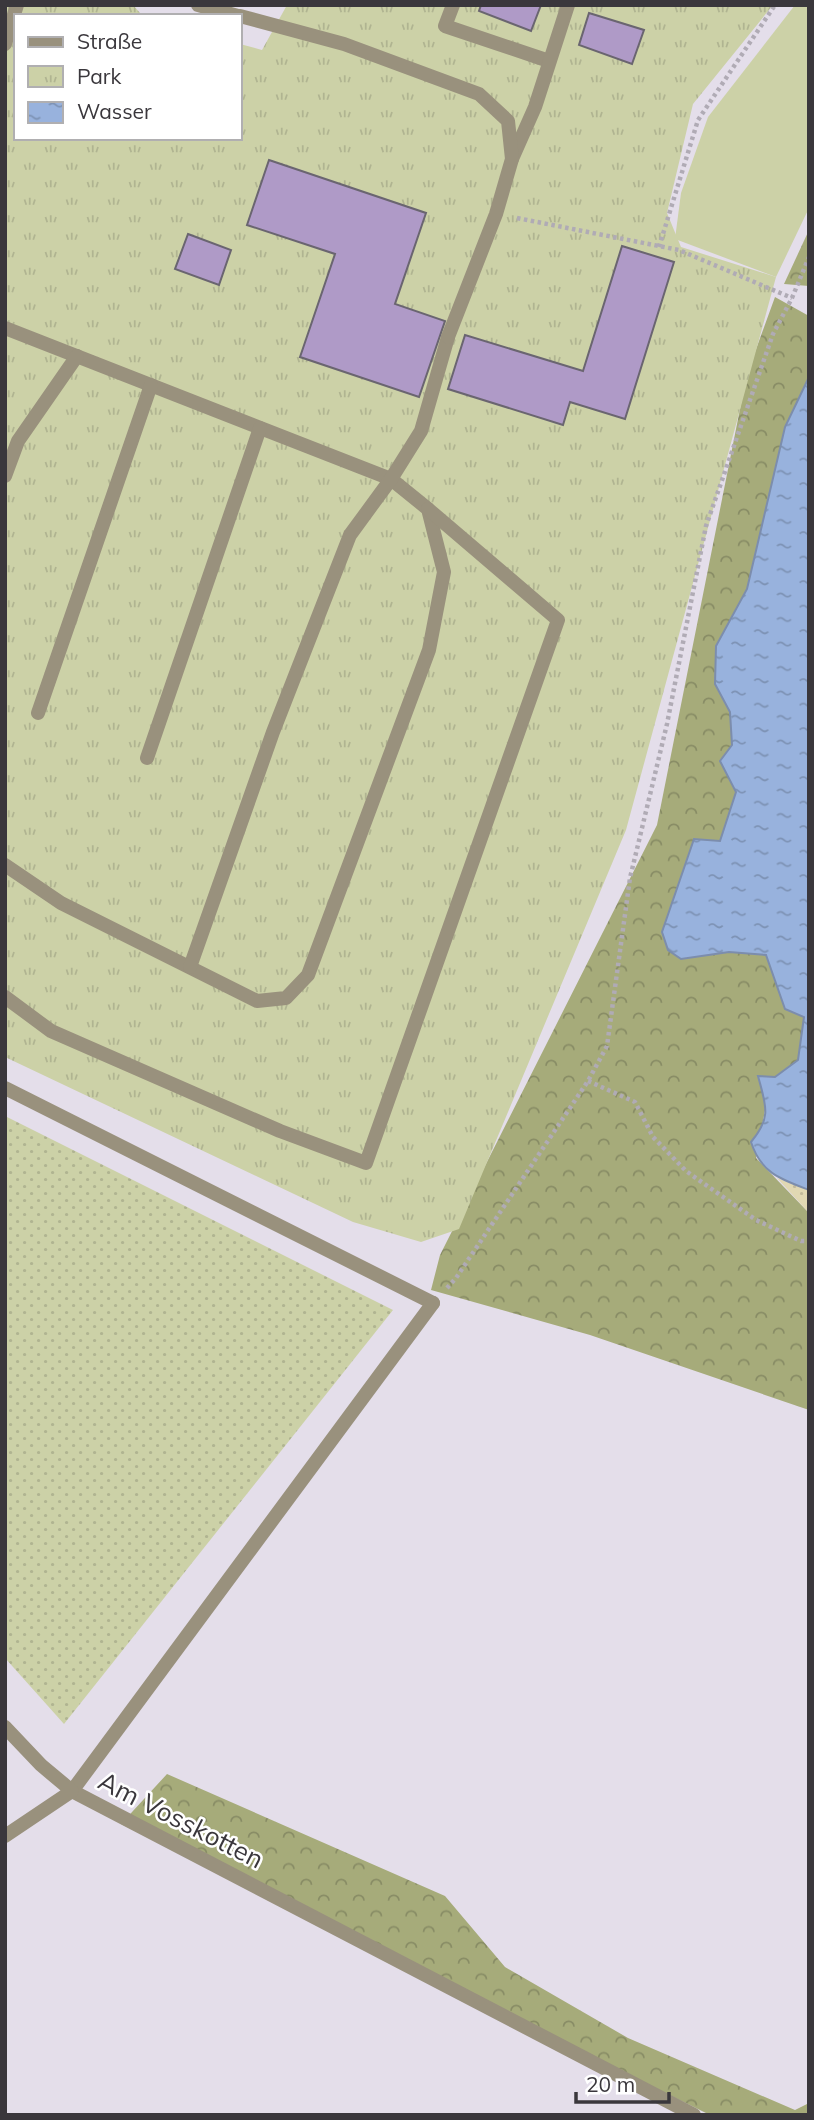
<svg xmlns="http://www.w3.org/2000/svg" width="814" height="2120" font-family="Mulish,sans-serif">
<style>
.grass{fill:#ccd1a7}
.forest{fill:url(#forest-crowns)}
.sand{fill:url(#sand-dots)}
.park{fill:url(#park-tufts)}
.garden{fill:url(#garden-dots)}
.water{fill:url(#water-ripples);stroke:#7c8dad;stroke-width:2}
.building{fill:#af9ac7;stroke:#6a6570;stroke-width:2}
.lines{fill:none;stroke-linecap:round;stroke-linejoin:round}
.path{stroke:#b0abb5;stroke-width:4.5;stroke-dasharray:3.5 3.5;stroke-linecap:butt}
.lane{stroke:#99917d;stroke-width:14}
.street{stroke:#99917d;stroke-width:14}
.labels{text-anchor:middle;stroke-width:5;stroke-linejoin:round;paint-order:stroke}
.street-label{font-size:26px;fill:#3a373c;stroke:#fff}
</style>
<defs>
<pattern id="forest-crowns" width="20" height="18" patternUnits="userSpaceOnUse" patternTransform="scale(1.75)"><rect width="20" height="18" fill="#a6ab7a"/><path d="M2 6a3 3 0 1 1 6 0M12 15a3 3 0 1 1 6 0" fill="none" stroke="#888c65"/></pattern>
<pattern id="sand-dots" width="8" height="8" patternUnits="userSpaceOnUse" patternTransform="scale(1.75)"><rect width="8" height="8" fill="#e1d8b3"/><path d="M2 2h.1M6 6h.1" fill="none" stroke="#c2ba9b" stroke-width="1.8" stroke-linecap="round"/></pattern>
<pattern id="park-tufts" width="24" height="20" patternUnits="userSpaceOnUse" patternTransform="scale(1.75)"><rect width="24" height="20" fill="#ccd1a7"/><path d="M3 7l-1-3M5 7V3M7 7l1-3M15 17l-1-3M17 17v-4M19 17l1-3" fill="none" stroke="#b0b491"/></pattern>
<pattern id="garden-dots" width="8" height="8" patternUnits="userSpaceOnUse" patternTransform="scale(1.75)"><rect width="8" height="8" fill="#ccd1a7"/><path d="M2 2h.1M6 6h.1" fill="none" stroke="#b0b491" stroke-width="1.8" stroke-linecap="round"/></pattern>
<pattern id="water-ripples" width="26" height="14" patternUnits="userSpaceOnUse" patternTransform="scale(1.75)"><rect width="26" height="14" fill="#98b2dd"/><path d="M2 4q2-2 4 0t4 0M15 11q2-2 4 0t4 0" fill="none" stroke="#7d92b4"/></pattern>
</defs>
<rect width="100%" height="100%" fill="#e4deea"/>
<polygon class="grass" points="795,5 809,5 809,208 776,277 675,239 681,193 708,117"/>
<g class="forest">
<polygon points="809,230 809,286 784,284"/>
<polygon points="775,297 809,316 809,377 785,427 747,589 716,646 715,684 730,712 732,745 720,761 736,792 681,959 729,952 766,955 785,1009 804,1017 798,1060 775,1077 758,1076 766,1105 756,1158 809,1213 809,1410 590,1335 431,1290 440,1255 657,825 747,374"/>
<polygon points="167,1774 445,1896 505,1967 628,2038 795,2110 809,2103 809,2115 710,2115 121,1824"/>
</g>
<polygon class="sand" points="777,1178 809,1190 809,1213"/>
<polygon class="park" points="5,5 133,5 141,14 147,16 16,16 16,138 240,138 240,44 262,50 287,5 773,5 693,104 667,213 681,247 776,277 626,830 459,1229 421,1242 353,1222 5,1057"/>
<polygon class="garden" points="5,1116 393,1310 64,1724 5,1658"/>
<path class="water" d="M809 377V1190C780 1179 761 1173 751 1142 772 1117 766 1106 758 1076L775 1077 798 1060 804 1017 785 1009 766 955 729 952 681 959 668 950 662 932 694 839 720 841 736 792 720 761 732 745 730 712 715 684 716 646 747 589 785 427Z"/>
<g class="building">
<polygon points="481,5 541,5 531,31 479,11"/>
<polygon points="589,13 644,30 632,64 579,45"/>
<polygon points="269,160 426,213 395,304 445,321 419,397 300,357 335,254 247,225"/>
<polygon points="188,234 231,250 219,285 175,269"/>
<polygon points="622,246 674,262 625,419 570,402 563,425 448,389 465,335 583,371"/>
</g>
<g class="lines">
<g class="path">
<polyline points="517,218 679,250 792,298"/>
<polyline points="659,247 698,120 775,5"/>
<polyline points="588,1081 635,1102 653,1137 686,1171 756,1220 801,1241 809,1241"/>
<polyline points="447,1288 456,1278 588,1081 607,1046 630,878 667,724 706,526 773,334 792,298 809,257"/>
</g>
<g class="lane">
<polyline points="453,5 445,26 549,61"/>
<polyline points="5,44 17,5"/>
<polyline points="512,159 535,107 568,5"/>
<polyline points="5,328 391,479 428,509 444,572 429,650 308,975 286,998 257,1001 61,903 5,865"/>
<polyline points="5,476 18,441 77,356"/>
<polyline points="38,713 151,385"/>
<polyline points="147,758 260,428"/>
<polyline points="190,967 273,732 350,535 391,479 421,431 448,337"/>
<polyline points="5,997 51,1031 280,1131 366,1163 558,620 428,509"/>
<polyline points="5,1088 433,1303"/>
</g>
<g class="street">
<polyline points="198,5 238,16"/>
<polyline points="240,16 344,44 479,94 508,121 512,159 496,214 448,337"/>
<polyline points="433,1303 72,1791 694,2115"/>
<polyline points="5,1727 41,1765 72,1791 5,1836"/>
</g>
</g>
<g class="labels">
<g class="street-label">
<text transform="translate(181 1820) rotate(27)" y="9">Am Vosskotten</text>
</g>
</g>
<rect width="814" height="2120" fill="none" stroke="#3a373c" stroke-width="14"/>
<rect x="14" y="14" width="228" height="126" fill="#ffffff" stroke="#b0afb1" stroke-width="2"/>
<rect x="28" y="37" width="35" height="10" fill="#99917d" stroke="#b0afb1" stroke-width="2"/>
<text x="77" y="49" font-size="21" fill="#3a373c">Straße</text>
<rect x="28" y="66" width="35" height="21" fill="url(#park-tufts)" stroke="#b0afb1" stroke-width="2"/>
<text x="77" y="84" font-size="21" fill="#3a373c">Park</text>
<rect x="28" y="102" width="35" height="21" fill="url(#water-ripples)" stroke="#b0afb1" stroke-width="2"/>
<text x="77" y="119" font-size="21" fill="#3a373c">Wasser</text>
<path d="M576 2092v10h93v-10" fill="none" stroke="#3a373c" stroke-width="3.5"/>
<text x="586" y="2092" font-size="21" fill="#3a373c" stroke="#ffffff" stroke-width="5" paint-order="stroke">20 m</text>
</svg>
